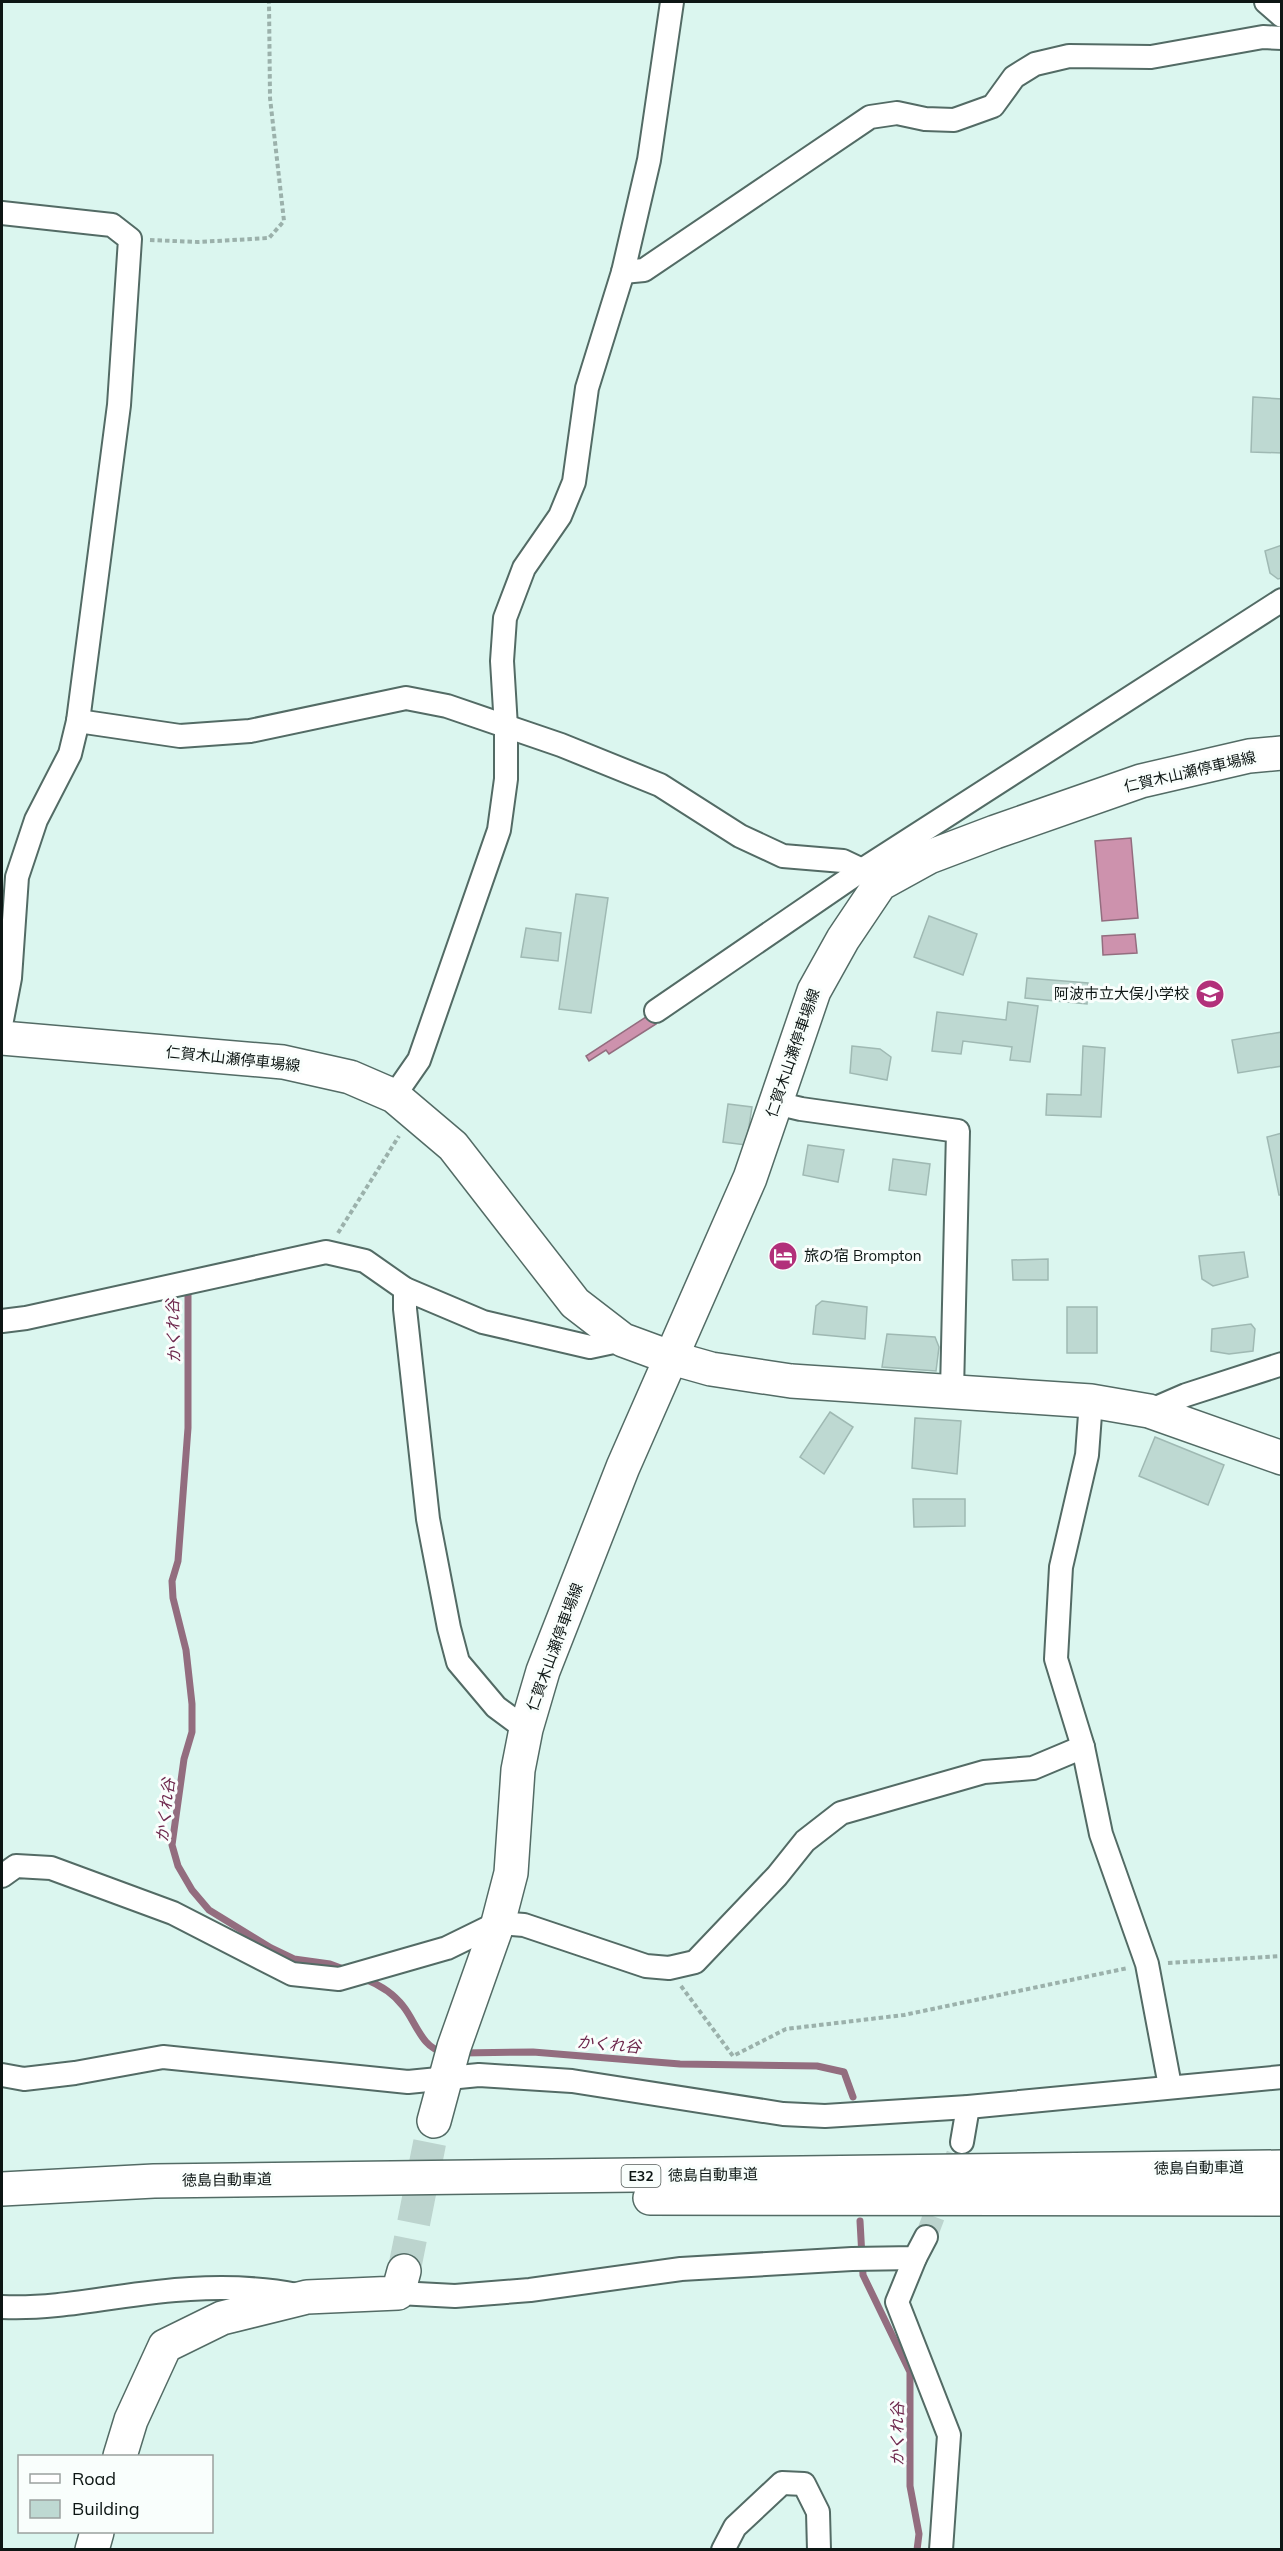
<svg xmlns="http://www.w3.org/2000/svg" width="1283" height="2551" font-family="Mulish,'Noto Sans JP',sans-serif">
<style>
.water{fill:#cd92ad;stroke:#936d7f;stroke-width:1.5}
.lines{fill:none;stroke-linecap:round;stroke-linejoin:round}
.stream{stroke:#936d7f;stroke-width:7}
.building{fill:#bed9d2;stroke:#9fb9b3;stroke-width:1.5}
.street-tunnel{stroke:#bcd4ce;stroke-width:22;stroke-dasharray:22 11;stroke-linecap:butt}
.secondary-tunnel{stroke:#bcd4ce;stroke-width:33;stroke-dasharray:33 16;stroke-linecap:butt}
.street-casing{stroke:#536b65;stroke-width:26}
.secondary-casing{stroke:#536b65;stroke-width:36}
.highway-casing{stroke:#536b65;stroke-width:36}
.path{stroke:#9bb1ab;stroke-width:4;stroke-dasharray:4.5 3;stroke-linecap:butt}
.street{stroke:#fff;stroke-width:22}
.secondary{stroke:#fff;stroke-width:33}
.highway{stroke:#fff;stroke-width:33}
.labels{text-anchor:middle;stroke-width:6;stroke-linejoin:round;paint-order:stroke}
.shield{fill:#f9fefc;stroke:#545c5a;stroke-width:1.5}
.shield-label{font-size:14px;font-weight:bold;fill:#0d1614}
.street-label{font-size:15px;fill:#0d1614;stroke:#f9fefc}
.poi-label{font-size:15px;fill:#0d1614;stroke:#f9fefc;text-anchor:end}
.water-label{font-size:16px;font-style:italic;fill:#6d274c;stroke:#f9fefc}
</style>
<rect width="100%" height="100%" fill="#dbf6ef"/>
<g class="water">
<polygon points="1131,838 1138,918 1102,921 1095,841"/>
<polygon points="1135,934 1137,953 1103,955 1102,936"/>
<polygon points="649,1015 656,1024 609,1054 606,1050 589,1061 586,1056"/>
</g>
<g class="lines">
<g class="stream">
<polyline points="182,1293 188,1292 188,1428 178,1561 172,1581 173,1598 186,1650 192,1704 192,1732 184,1759 172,1845 178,1866 192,1890 209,1910 271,1948 294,1959 330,1964 346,1970"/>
<path d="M365 1979C380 1985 393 1993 403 2006 416 2022 422 2049 444 2052"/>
<polyline points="461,2053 533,2052 680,2064 817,2066 844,2072 853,2097"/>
<polyline points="860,2221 863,2275 910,2372 910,2486 919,2534 917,2550"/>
</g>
</g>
<g class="building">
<polygon points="1253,397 1282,399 1282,453 1251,452"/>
<polygon points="1282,545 1282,578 1278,579 1270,573 1265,551"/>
<polygon points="576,894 608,898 591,1013 559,1009"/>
<polygon points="929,916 977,934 963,975 914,957"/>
<polygon points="526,928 561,933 558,961 521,957"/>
<polygon points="1027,978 1088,983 1087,1004 1025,998"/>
<polygon points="1008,1002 1038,1006 1030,1062 1010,1060 1012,1047 963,1041 961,1054 932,1051 937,1012 1006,1020"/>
<polygon points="1282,1032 1282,1066 1238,1073 1232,1040"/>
<polygon points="852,1046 880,1049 891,1057 887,1080 850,1073"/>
<polygon points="1083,1046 1105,1048 1101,1117 1046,1115 1047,1094 1081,1095"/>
<polygon points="728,1104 752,1107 746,1145 723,1142"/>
<polygon points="1282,1133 1282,1195 1279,1195 1267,1137"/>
<polygon points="808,1145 844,1150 838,1182 803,1175"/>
<polygon points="893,1159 930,1164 926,1195 889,1190"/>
<polygon points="1244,1252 1248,1277 1213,1286 1202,1279 1199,1256"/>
<polygon points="1048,1259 1048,1280 1013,1280 1012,1260"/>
<polygon points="822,1301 867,1307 865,1339 813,1334 816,1306"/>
<rect x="1067" y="1307" width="30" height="46"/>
<polygon points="1251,1324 1255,1329 1253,1351 1229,1354 1211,1351 1212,1329"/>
<polygon points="887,1334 935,1337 939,1347 936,1371 882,1367"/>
<polygon points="830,1412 853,1427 824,1474 800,1457"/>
<polygon points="915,1418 961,1421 957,1474 912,1468"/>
<polygon points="1155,1437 1224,1465 1208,1505 1139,1476"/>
<polygon points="913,1499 965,1499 965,1526 914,1527"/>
</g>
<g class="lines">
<polyline class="street-tunnel" points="926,2237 962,2142"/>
<polyline class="secondary-tunnel" points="404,2271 434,2121"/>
<g class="street-casing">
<g id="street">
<polyline points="1266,2 1282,16"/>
<polyline points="2,213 112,225 130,239 119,405 78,721 70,754 36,820 17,877 10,978 2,1020"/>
<polyline points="623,272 644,270 870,117 897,113 925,119 954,120 993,106 1014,77 1035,64 1069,56 1151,57 1263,37 1282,38"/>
<polyline points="78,721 180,736 250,731 406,698 447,706 561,745 660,785 740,836 783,856 843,861 862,870 880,884"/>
<polyline points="656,1011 862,870 1282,600"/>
<polyline points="394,1096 419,1060 499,830 506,779 506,727 502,661 505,618 524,568 560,516 574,482 587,388 623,272 649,160 672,2"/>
<polyline points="776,1103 801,1109 958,1131 952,1391"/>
<polyline points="405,1289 405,1309 428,1519 449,1628 458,1662 496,1707 526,1729"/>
<polyline points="2,1321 26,1318 326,1252 365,1261 405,1289 483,1322 590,1347 623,1340"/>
<polyline points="1091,1401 1087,1455 1061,1567 1056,1659 1083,1747 1101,1834 1147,1964 1170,2086"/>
<polyline points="1149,1411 1186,1395 1282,1364"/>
<polyline points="2,1876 16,1866 51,1868 173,1913 292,1974 339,1979 447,1948 498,1923 524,1925 646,1966 669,1968 695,1962 777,1876 805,1841 841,1813 984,1772 1033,1768 1083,1747"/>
<polyline points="2,2075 24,2079 75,2073 163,2057 408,2082 479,2075 572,2081 783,2114 825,2116 968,2107 1282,2077"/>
<polyline points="962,2142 968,2107"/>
<polyline points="915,2258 897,2302 949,2435 941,2550"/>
<polyline points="398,2293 455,2296 530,2290 681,2269 852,2259 915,2258 926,2237"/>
<path d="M2 2307C65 2310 127 2292 190 2289 225 2287 262 2288 297 2295"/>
<polyline points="723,2550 735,2527 782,2483 804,2484 818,2512 819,2550"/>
</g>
</g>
<g class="secondary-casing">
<g id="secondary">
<polyline points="2,1038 283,1062 350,1077 394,1096 453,1146 575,1303 623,1340 672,1358 711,1369 791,1381 1091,1401 1149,1411 1282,1458"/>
<polyline points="434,2121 454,2047 498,1923 511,1873 518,1770 526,1729 543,1671 623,1467 750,1178 814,991 843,939 880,884 929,857 995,832 1141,781 1249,756 1282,753"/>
<polyline points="120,2456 131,2420 165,2346 222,2318 307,2297 398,2293 404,2271"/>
<polyline points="92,2550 97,2532"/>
</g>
</g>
<g class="highway-casing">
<g id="highway">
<polyline points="2,2189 154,2181 1282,2167"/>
<polyline points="650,2198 1282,2199"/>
</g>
</g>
<g class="path">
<polyline points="150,240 198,242 269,238 284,221 270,98 269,2"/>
<polyline points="338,1233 399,1136"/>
<polyline points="1168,1963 1282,1956"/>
<polyline points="681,1986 733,2056 786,2029 904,2015 1128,1968"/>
</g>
<use href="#street" class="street"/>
<use href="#secondary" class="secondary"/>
<use href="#highway" class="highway"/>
</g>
<defs>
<g id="school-disc" transform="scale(1.5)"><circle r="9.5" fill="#b2307a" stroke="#f9fefc"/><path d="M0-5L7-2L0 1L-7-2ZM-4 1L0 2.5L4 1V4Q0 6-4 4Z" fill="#fff"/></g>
<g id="hotel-disc" transform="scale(1.5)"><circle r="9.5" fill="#b2307a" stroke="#f9fefc"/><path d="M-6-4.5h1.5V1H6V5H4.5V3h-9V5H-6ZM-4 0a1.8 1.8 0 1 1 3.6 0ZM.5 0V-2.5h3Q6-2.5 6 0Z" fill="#fff"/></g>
</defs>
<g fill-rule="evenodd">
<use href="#school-disc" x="1210" y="994"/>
<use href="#hotel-disc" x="783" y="1256"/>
</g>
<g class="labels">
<rect class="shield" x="621.5" y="2165" width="39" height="22" rx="4.5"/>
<g class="shield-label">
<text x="641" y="2181">E32</text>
</g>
<g class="street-label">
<text transform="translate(1190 772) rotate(-13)" y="5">仁賀木山瀬停車場線</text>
<text transform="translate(793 1053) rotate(-71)" y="5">仁賀木山瀬停車場線</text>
<text transform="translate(233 1059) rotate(6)" y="5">仁賀木山瀬停車場線</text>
<text transform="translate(555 1647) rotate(-70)" y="5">仁賀木山瀬停車場線</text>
<text transform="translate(1199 2168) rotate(-1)" y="5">徳島自動車道</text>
<text transform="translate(713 2175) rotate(-1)" y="5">徳島自動車道</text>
<text transform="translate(227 2180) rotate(-1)" y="5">徳島自動車道</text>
</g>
<g class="poi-label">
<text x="1189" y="999">阿波市立大俣小学校</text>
<text x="804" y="1261" text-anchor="start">旅の宿 Brompton</text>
</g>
<g class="water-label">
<text transform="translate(173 1331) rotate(-92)" y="6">かくれ谷</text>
<text transform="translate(165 1810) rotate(-84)" y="6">かくれ谷</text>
<text transform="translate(609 2044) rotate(5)" y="6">かくれ谷</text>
<text transform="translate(897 2434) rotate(-90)" y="6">かくれ谷</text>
</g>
</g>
<rect width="1283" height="2551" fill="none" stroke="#0d1614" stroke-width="6"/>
<rect x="18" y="2455" width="195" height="78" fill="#f9fefc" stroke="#9ba19f" stroke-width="1.5"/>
<rect x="30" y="2474" width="30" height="9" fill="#ffffff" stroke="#9ba19f" stroke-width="1.5"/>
<text x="72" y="2485" font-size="18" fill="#0d1614">Road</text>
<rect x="30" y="2500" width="30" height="18" fill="#bed9d2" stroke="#9ba19f" stroke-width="1.5"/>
<text x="72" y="2515" font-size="18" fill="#0d1614">Building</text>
</svg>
